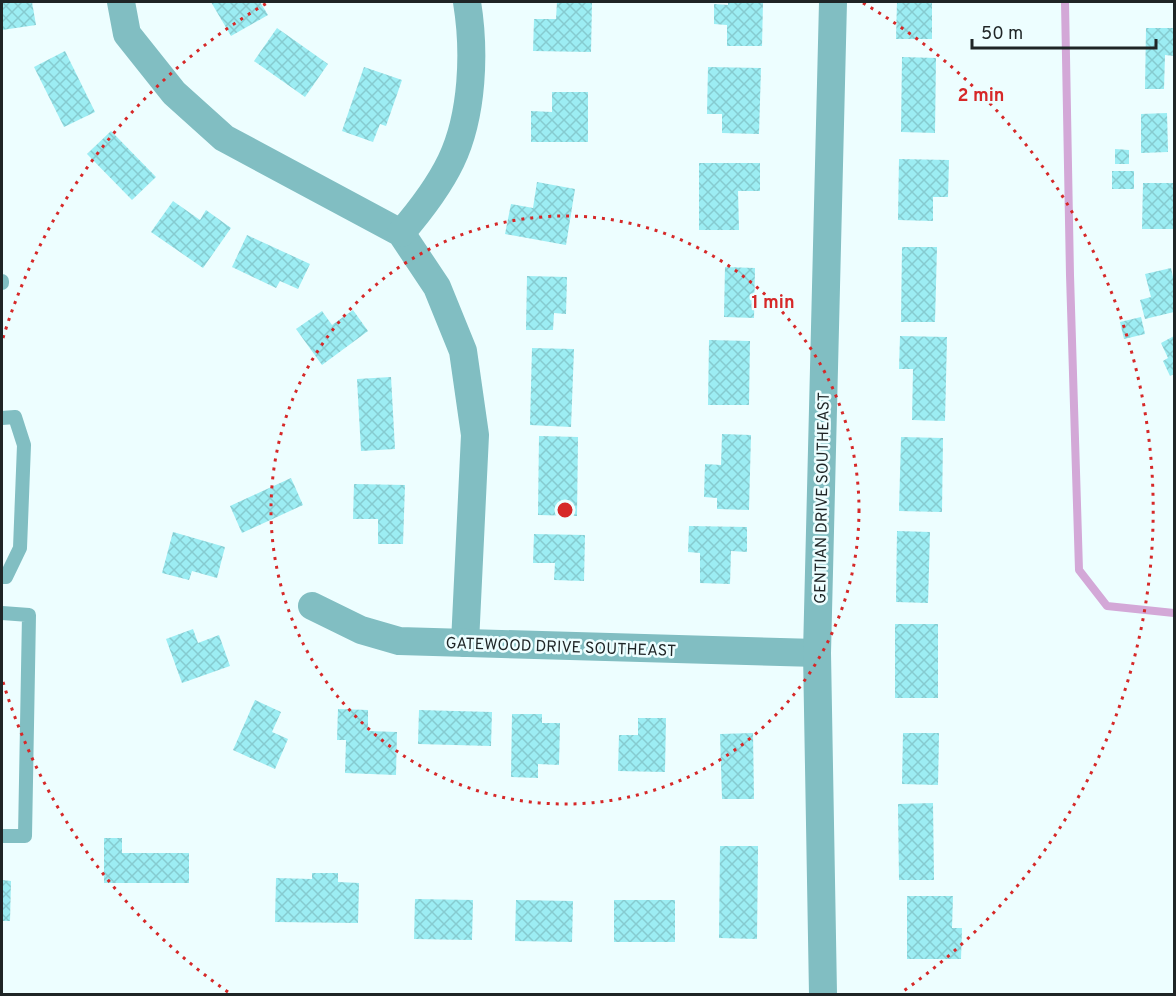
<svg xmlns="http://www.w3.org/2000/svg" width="1176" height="996" font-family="Overpass,sans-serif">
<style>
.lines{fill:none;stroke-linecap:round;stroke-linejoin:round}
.stream{stroke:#d3a8d7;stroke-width:8}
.building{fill:url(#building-cross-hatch)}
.service{stroke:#81bec2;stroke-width:14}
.minor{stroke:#81bec2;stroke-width:28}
.ring{fill:none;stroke:#d62828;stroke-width:3;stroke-dasharray:3 6}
.labels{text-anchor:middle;stroke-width:5;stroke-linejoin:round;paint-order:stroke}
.street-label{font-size:16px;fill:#1f2526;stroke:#edfeff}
.centre{fill:#d62828;stroke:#edfeff;stroke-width:3}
.ring-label{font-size:18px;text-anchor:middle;font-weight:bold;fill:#d62828;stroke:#edfeff;stroke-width:5;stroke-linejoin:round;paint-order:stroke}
</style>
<defs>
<pattern id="building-cross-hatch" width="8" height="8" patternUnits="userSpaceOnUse" patternTransform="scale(1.5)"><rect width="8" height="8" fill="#9cedf3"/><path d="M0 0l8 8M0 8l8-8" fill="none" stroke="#86cbd0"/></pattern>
</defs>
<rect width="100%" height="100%" fill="#edfeff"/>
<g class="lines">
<polyline class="stream" points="1065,2 1070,275 1079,570 1107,606 1174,613"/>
</g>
<g class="building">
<polygon points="2,2 32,2 36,25 2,30"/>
<polygon points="211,2 260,2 268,15 231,36"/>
<polygon points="557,2 592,2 591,52 533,51 534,19 556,19"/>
<polygon points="728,2 763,2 762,46 727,46 727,25 714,24 714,4 728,5"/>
<polygon points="897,2 932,2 932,39 896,39"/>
<polygon points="277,28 328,64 305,97 254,61"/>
<polygon points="1146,28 1174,28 1174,56 1165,55 1164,89 1145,89"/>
<polygon points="65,51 95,112 64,127 34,67"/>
<polygon points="902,57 936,58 935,133 901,132"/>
<polygon points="364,67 402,80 386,126 380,124 373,142 342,131"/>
<polygon points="708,67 761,68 759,134 722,133 722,114 707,114"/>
<polygon points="552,92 588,92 588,142 531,142 531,111 552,112"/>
<polygon points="1167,113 1168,152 1141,153 1141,114"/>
<polygon points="111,131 156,177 132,200 87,154"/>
<polygon points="1115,149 1129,150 1129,164 1115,164"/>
<polygon points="899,159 949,160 948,197 933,197 933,221 898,220"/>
<polygon points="699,163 760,163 760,191 738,191 739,230 699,230"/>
<rect x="1112" y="171" width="22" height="18"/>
<polygon points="537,182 575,189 566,245 505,234 511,204 533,208"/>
<polygon points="1143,183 1173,183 1173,229 1142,229"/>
<polygon points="173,201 200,220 206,210 231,228 203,268 151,232"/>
<polygon points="247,235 310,264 298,289 280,281 276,288 232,267"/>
<polygon points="902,247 937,247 935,322 901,322"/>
<polygon points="725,267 755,268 754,318 724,317"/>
<polygon points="1171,268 1174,282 1174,312 1145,319 1140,300 1151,297 1145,274"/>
<polygon points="527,276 567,277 566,314 554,313 553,330 526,330"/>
<polygon points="353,310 368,331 322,365 296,329 322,311 332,325"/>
<polygon points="1141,317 1145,334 1124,339 1120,322"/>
<polygon points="900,336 947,337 945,421 912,420 913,369 899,369"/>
<polygon points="1174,336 1174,374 1170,376 1163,361 1168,358 1161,343"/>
<polygon points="709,340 750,341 749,405 708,405"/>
<polygon points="532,348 574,349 571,427 530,425"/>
<polygon points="391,377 395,449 361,451 357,379"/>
<polygon points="722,434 751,435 749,510 717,509 717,498 704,497 705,464 721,465"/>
<polygon points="539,436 578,437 577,516 538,515"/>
<polygon points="901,437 943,438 942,512 899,511"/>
<polygon points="291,478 303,505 242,533 230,506"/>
<polygon points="354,484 405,485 403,544 378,544 378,519 353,519"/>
<polygon points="689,526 747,527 747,552 731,551 730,584 700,583 700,553 688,552"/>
<polygon points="897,531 930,532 928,603 896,602"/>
<polygon points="173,532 225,547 217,578 192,571 189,580 162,573"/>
<polygon points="534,534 585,535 584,581 554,580 555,563 533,563"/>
<rect x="895" y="624" width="43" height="74"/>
<polygon points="193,629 198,643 219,635 230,666 182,683 166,639"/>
<polygon points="255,700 281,712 272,732 288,739 275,769 233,750"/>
<polygon points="338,709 368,710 368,731 397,732 396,775 345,773 346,740 337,740"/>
<polygon points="419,710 492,712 491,746 418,744"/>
<polygon points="512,714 542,714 542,723 560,723 559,765 538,764 538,778 511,777"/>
<polygon points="638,718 666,718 665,772 618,771 619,735 638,735"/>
<polygon points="753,733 754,799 722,799 720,734"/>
<polygon points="903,733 939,733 938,785 902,784"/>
<polygon points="933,803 934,880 899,880 898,804"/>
<polygon points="104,838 122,838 122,853 189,853 189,883 104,883"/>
<polygon points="720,846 758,846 757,939 719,938"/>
<polygon points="312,873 338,873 338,882 359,883 358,923 275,922 276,878 312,879"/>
<polygon points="2,880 11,881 10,921 2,921"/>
<polygon points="907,896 953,896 952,928 962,928 961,959 907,959"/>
<polygon points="415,899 473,900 472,940 414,939"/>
<polygon points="516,900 573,901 572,942 515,941"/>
<rect x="614" y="900" width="61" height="42"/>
</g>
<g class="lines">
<g class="service">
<polyline points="2,281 2,283"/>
<polyline points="2,418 15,417 24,445 20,548 6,577 2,577"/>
<polyline points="2,613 29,615 25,836 2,836"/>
</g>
<g class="minor">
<polyline points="121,2 127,34 174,93 224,138 401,233 437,287 463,351 475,435 465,643"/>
<path d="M401 233C420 211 438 188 451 161 473 115 475 51 467 2"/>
<polyline points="312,606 361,630 399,641 817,653"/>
<polyline points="823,994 817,653 833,2"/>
</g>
</g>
<g class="ring">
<circle cx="565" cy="510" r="294"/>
<path d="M228 992A588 588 0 0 1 3 682M3 338A588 588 0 0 1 267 3M863 3A588 588 0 0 1 902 992"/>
</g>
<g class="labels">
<g class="street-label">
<text transform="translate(821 498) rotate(-89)" y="6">GENTIAN DRIVE SOUTHEAST</text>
<text transform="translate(561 646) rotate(2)" y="6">GATEWOOD DRIVE SOUTHEAST</text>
</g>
</g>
<circle cx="565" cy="510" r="9" class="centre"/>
<g class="ring-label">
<text x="981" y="101">2 min</text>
<text x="773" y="308">1 min</text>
</g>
<rect width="1176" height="996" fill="none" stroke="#1f2526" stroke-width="6"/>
<path d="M972 39v9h184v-9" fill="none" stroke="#1f2526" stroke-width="3"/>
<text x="981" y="39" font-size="18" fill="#1f2526" stroke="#edfeff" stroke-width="4.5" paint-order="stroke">50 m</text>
</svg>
